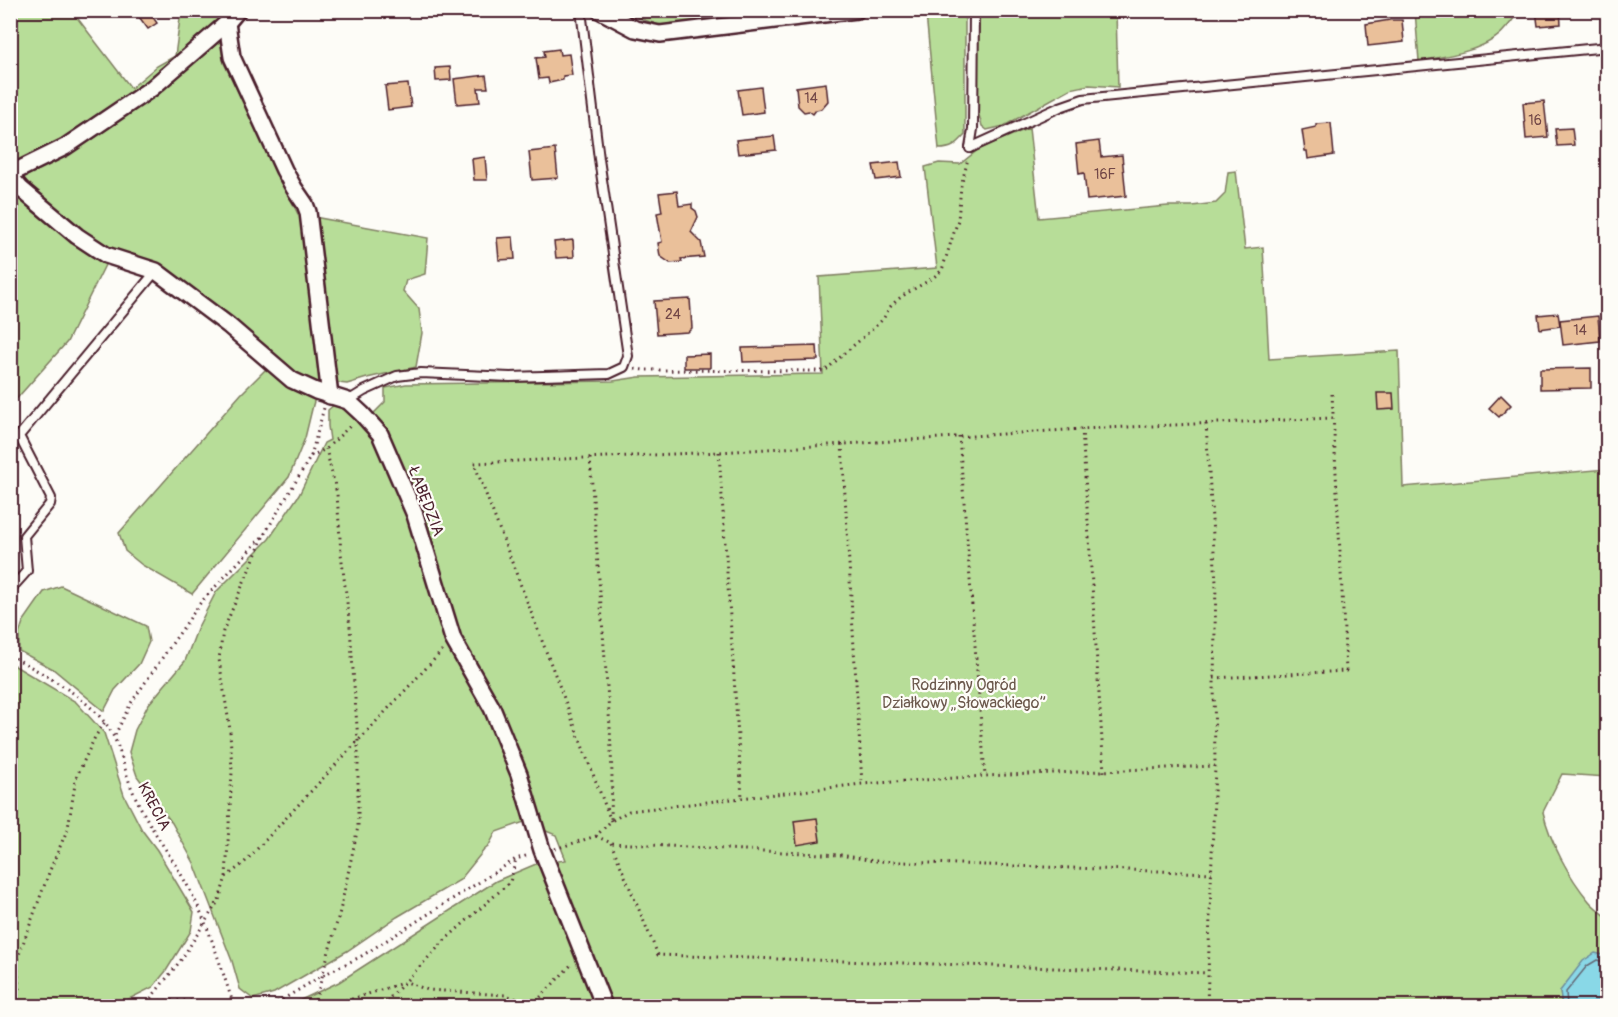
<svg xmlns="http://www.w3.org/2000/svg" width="1618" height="1017" font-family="Pangolin,sans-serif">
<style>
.green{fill:#b7dd98;stroke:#807e62;stroke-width:1.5}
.water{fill:#89d8e7;stroke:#708e9c;stroke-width:1.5}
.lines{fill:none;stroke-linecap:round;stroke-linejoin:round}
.shore{stroke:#636976;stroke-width:1.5}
.building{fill:#eac09a;stroke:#4a1f2b;stroke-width:1.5}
.service-casing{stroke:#4a1f2b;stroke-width:12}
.minor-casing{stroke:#4a1f2b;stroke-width:20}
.path{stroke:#4a1f2b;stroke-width:3;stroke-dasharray:1.5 4.5;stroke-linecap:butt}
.service{stroke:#fdfcf7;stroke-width:8}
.minor{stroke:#fdfcf7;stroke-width:15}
.labels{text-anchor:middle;stroke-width:4.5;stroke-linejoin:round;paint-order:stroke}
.number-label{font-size:14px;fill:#724747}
.street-label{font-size:16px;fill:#4a1f2b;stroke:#fdfcf7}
.park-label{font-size:16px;fill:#6b584c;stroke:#fdfcf7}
</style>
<rect width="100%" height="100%" fill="#fdfcf7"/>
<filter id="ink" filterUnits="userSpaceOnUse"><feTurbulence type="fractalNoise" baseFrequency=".0167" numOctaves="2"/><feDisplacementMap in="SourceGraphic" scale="12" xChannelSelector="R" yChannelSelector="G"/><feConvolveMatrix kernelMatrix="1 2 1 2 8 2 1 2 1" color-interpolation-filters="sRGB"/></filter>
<g filter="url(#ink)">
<g class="green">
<path d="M950 10 965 11V135C956 145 952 149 939 149L926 14Z"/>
<polygon points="11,11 72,11 131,88 157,66 175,56 181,11 227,11 224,63 298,214 428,238 425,274 406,280 403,291 419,309 422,333 416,367 367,378 347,384 320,381 313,405 305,438 289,477 192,594 142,565 125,551 119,533 241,394 275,360 186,286 132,255 106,263 67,342 11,405"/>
<polygon points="620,11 620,10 789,11 661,26"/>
<polygon points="979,11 1116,11 1118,87 1089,85 1070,89 1004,126 987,130 982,126 977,108"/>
<path d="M1415 11V10L1519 11C1515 17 1511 23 1505 29 1487 51 1446 56 1419 61Z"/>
<path d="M1029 128 1039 218 1168 206H1192L1216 203 1225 194 1228 172 1236 171 1245 249 1263 247 1269 359 1399 351 1403 487 1607 469V777L1562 774 1543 812C1550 842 1569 877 1589 901 1594 907 1601 912 1607 917V960L1603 955 1560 991 1562 1006H288L339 982 496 881 536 864 566 860 556 835 524 822 496 832 488 847 484 850 460 880 397 917 347 951 274 993 253 999 240 989 232 961 194 863 172 823 137 776 129 752 135 730 148 705 185 661 198 627 216 592 269 539 299 495 324 443 330 440 328 426V410L337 402 371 416 385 402V388L406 384 613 381 639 377 823 374 819 277 937 268 925 167 939 163 960 164 979 149Z"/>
<polygon points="61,586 146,626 149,642 139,664 115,690 104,711 53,669 19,651 19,634 23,622 44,592"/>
<polygon points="10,663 76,702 104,733 124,795 142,830 157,850 194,912 191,931 166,971 153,987 125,1001 100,1002 93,1006 11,1006"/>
</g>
<polygon class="water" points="1595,953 1603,955 1607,960 1607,1006 1562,1006 1560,991 1583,961"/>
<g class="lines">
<polyline class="shore" points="1567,1006 1566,992 1587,966 1597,960 1608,963"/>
</g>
<g class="building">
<polygon points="134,10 148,10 157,23 148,29"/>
<polygon points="1536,10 1560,10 1561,24 1538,26"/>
<polygon points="1390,20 1402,20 1404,42 1368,46 1366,24"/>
<polygon points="559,49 560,55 569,54 572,75 563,76 563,80 549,83 548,78 539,79 536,58 545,57 544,51"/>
<polygon points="450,67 451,80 436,81 435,68"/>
<polygon points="486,75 488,88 478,88 480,102 457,104 454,79"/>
<polygon points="826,83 828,101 821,109 816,110 813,114 809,111 804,112 798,106 796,87"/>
<polygon points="408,84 411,107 388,110 385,86"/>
<polygon points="761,87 764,112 742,115 738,90"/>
<polygon points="1544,101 1548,137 1526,139 1523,103"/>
<polygon points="1331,123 1334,155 1308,159 1307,151 1305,151 1302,130 1316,127 1316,124"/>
<polygon points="1572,128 1574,145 1557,146 1555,129"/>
<polygon points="774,136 776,150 738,154 736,140"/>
<polygon points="1099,141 1101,157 1122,155 1126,196 1087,200 1084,173 1079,174 1076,144"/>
<polygon points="555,149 558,178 532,180 529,152"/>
<polygon points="485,157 487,180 474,180 472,159"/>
<polygon points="899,162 901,177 876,180 873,165"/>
<polygon points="677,191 679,206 692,204 692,208 696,211 698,217 691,232 701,242 704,257 681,259 682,262 670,263 660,256 658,243 662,242 657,213 662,212 659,193"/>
<polygon points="513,237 515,259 499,260 497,238"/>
<polygon points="573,240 574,257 556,258 554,242"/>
<polygon points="690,299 692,328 688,332 657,334 654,301"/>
<polygon points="1558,313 1560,326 1540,329 1538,315"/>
<polygon points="1598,316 1600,341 1563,345 1560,320"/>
<polygon points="817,346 818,360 743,362 742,348"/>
<polygon points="710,354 710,368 684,368 684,355"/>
<polygon points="1591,368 1591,388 1540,389 1540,369"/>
<polygon points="1377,393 1393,393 1394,409 1378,410"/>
<polygon points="1501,395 1511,405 1499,417 1489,408"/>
<polygon points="817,818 820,841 797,845 794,821"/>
</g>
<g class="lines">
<g class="service-casing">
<g id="service">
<polyline points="970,148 1060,107 1083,99 1608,47"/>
<polyline points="970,148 973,129 974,10"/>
<polyline points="348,401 364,391 397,376 421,373 510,377 609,374 624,367 628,356 599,159 581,10"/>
<polyline points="10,590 27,571 24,536 50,504 51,498 19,436 156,271"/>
</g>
</g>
<g class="minor-casing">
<g id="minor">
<polyline points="599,10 635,29 660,34 857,10"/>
<polyline points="227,23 232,57 284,170 294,188 305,204 308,212 330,396"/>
<polyline points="10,174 65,147 152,88 227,23 238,10"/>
<polyline points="10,176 21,189 77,236 106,255 156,271 228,325 292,380 316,391 348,401 362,414 380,434 415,515 453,639 492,708 519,774 542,850 604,1006"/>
</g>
</g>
<g class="path">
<polyline points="656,10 658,12 674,10"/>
<polyline points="10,242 18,205"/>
<path d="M635 369 644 370 825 371C843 354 863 338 881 321 886 316 887 310 892 305 906 290 927 285 942 270L958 220 961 186 968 159"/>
<polyline points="1206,424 1216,583 1214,678 1215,766 1207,1006"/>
<polyline points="1082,429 1104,772"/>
<polyline points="959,436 985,776"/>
<polyline points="842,444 862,784"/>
<polyline points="719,452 742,797"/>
<polyline points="311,456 324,408"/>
<polyline points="590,458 610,727 612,774 611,819"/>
<path d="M10 655C44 675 82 693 106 724 121 743 124 774 135 796 149 827 170 854 186 883 208 921 220 965 234 1006"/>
<polyline points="1214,678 1346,671 1332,394"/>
<polyline points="115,735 131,703 201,602 264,535 311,456 326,449 351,425"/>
<polyline points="611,821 474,463 719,452 1082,429 1333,418"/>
<polyline points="596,836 611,843 841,855 874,861 1212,873"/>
<polyline points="611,843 658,955 1208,973"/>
<polyline points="555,849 596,836 611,821 629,811 862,784 985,776 1215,766"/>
<polyline points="226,877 244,863 442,651"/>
<polyline points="10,943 17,958"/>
<polyline points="147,1003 181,960 219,900 226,877 232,772 230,730 219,659 223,631 264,535"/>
<polyline points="277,1005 291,1006"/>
<polyline points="13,1006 19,990 17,960 50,870 68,828 76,778 95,737 105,722"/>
<path d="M130 1006C164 997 201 1001 235 1006"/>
<polyline points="272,1006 323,975 360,957 516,859 529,855"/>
<polyline points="314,1006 340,911 358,827 358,741 350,627 341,553 337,494 326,449"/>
<polyline points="316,1006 352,999 406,982 428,990 506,995 534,1005"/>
<polyline points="382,1006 446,939 510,882 516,859"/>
<polyline points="532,1006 572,964"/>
</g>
<use href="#service" class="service"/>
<use href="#minor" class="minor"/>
</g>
</g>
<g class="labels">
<g class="number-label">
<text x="811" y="103">14</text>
<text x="1535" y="125">16</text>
<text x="1105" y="179">16F</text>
<text x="673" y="319">24</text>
<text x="1580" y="335">14</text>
</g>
<g class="street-label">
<text transform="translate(427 501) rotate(69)" y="6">ŁABĘDZIA</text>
<text transform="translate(155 806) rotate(62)" y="6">KRECIA</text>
</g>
<g class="park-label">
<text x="964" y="690">Rodzinny Ogród<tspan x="964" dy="18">Działkowy „Słowackiego”</tspan></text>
</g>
</g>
<rect width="1618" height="1017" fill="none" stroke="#fdfcf7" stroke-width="36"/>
<rect x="18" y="18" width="1582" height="981" fill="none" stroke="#4a1f2b" stroke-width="2" filter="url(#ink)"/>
</svg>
